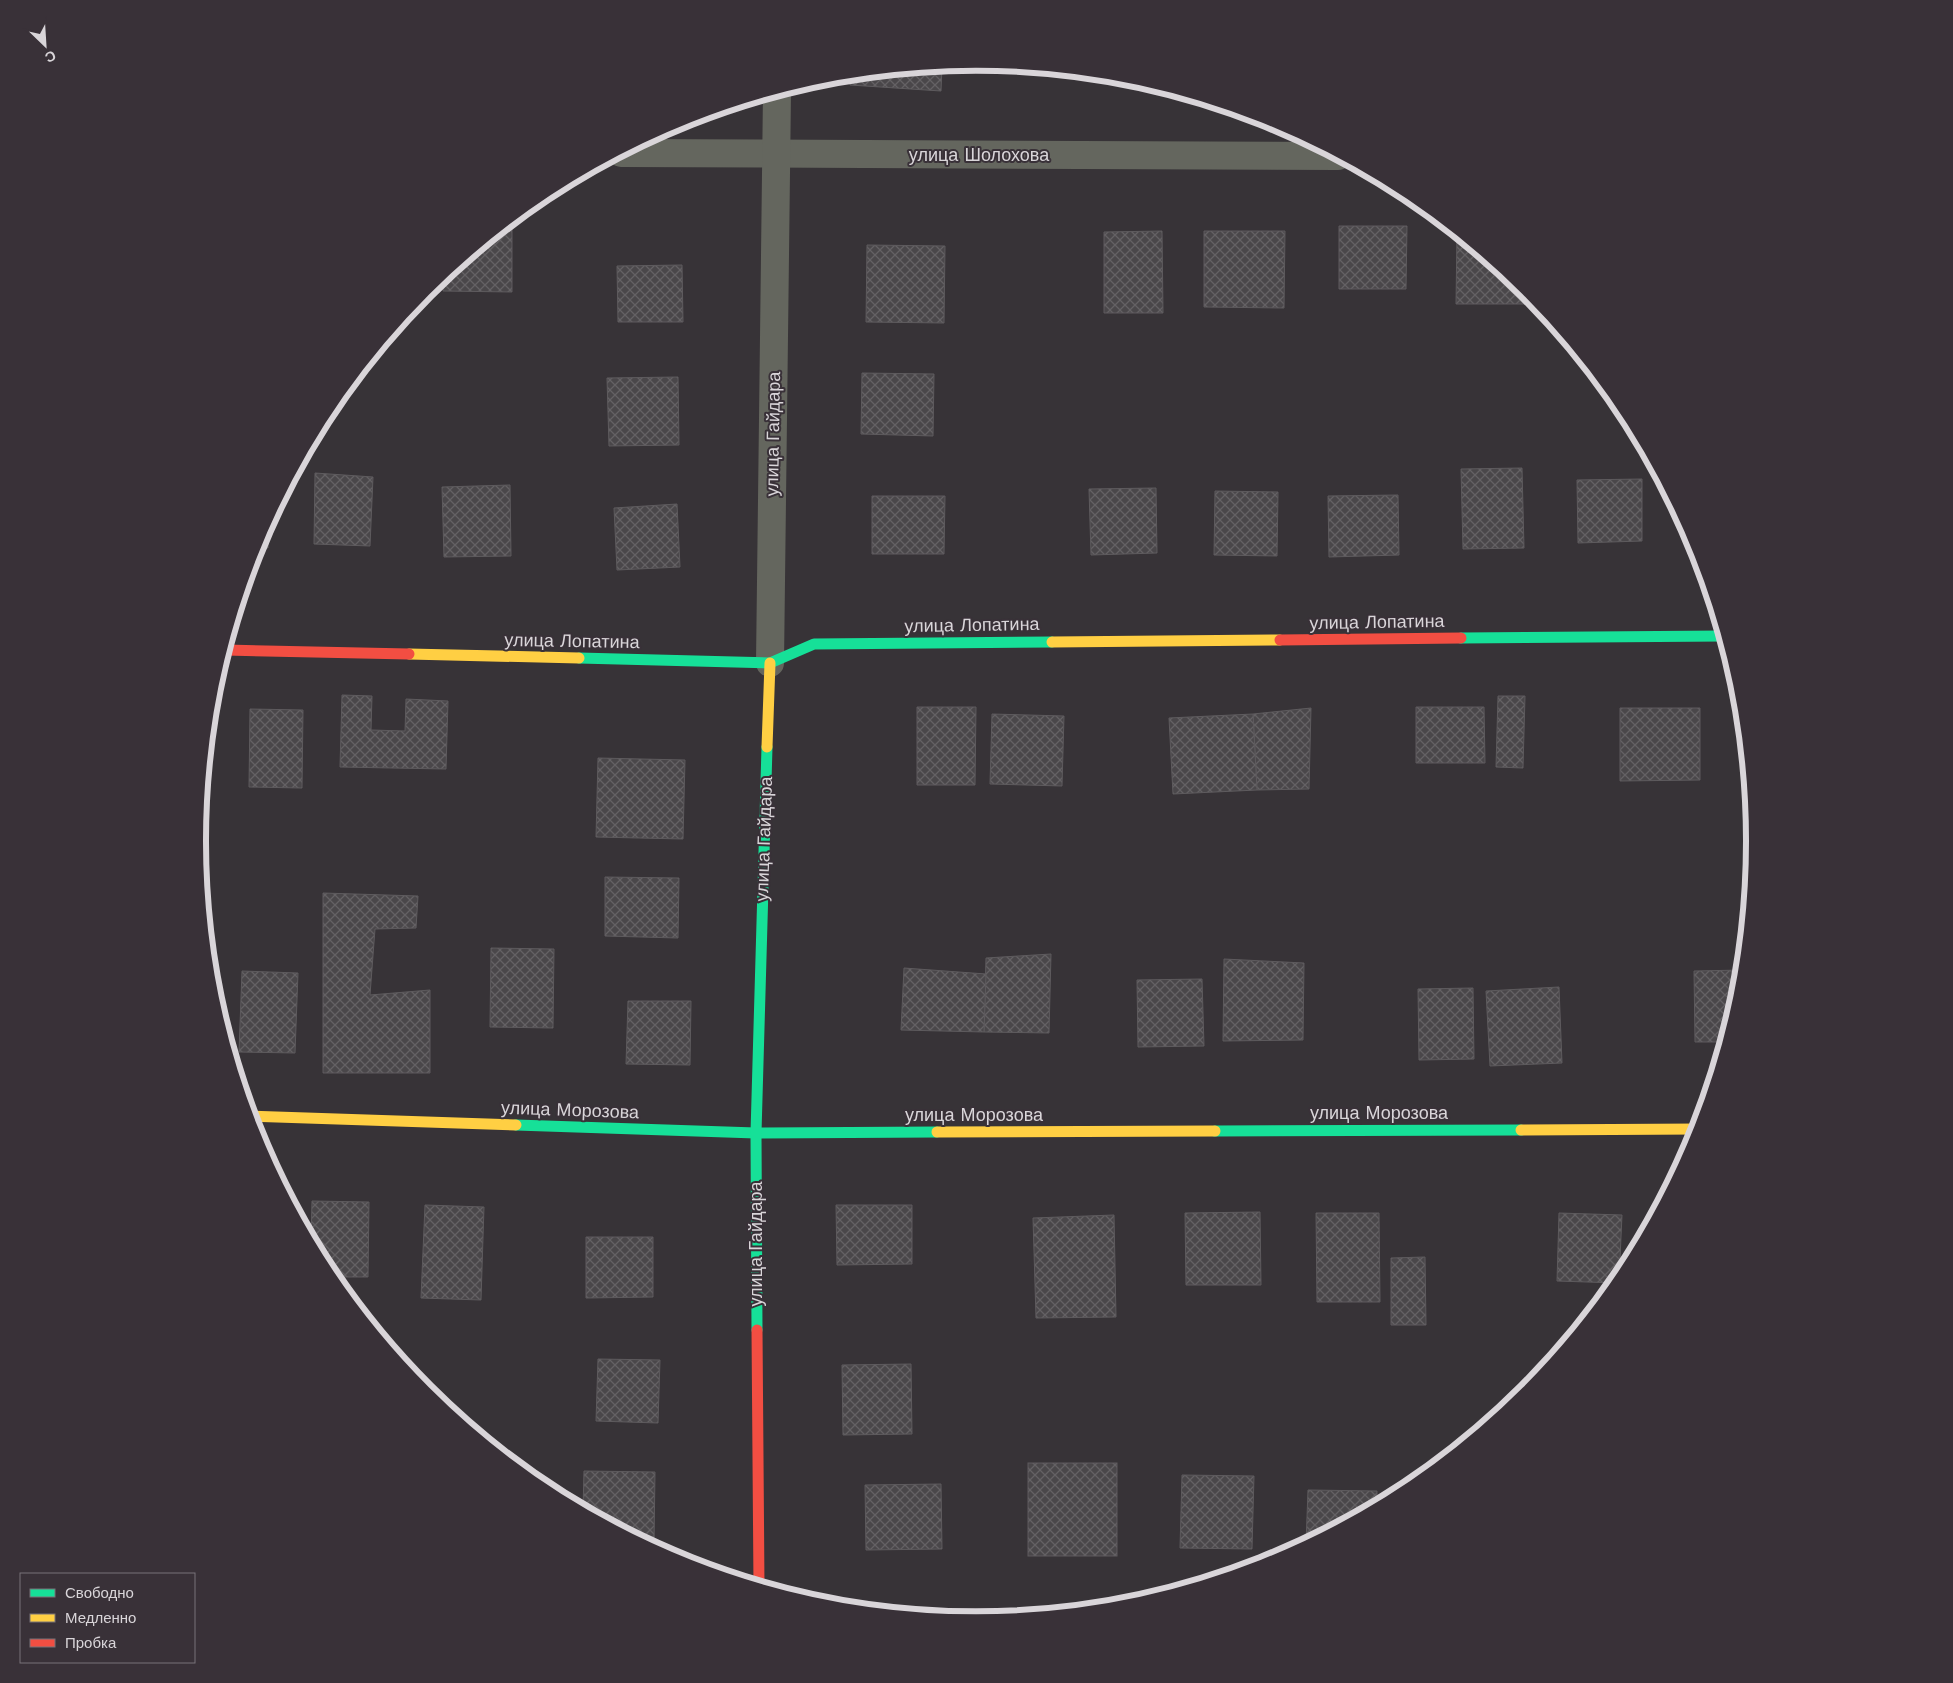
<svg xmlns="http://www.w3.org/2000/svg" width="1953" height="1683" font-family="'Work Sans',sans-serif">
<style>
.building{fill:url(#building-cross-hatch);stroke:#5e5b5e}
.lines{fill:none;stroke-linecap:round;stroke-linejoin:round}
.street{stroke:#64665e;stroke-width:28}
.fast{stroke:#16e098;stroke-width:11}
.slow{stroke:#ffcf43;stroke-width:11}
.jam{stroke:#f24e42;stroke-width:11}
.labels{text-anchor:middle;stroke-width:4;stroke-linejoin:round;paint-order:stroke}
.street-label{font-size:18px;fill:#d9d5d9;stroke:#393138}
.rim{fill:none;stroke:#d9d5d9;stroke-width:6}
</style>
<defs>
<pattern id="building-cross-hatch" width="8" height="8" patternUnits="userSpaceOnUse" patternTransform="scale(1.25)"><rect width="8" height="8" fill="#4a474a"/><path d="M0 0l8 8M0 8l8-8" fill="none" stroke="#646164"/></pattern>
</defs>
<rect width="100%" height="100%" fill="#373337"/>
<g class="building">
<polygon points="942,66 941,91 850,85 851,75"/>
<polygon points="512,220 512,292 443,291 443,276"/>
<polygon points="1339,226 1407,226 1406,289 1339,289"/>
<polygon points="1162,231 1163,313 1104,313 1104,232"/>
<polygon points="1204,231 1285,231 1284,308 1204,307"/>
<polygon points="1457,233 1526,289 1526,304 1456,304"/>
<polygon points="867,245 945,246 944,323 866,322"/>
<polygon points="682,265 683,322 618,322 617,266"/>
<polygon points="862,373 934,374 933,436 861,434"/>
<polygon points="678,377 679,445 609,446 607,378"/>
<polygon points="1522,468 1524,548 1463,549 1461,469"/>
<polygon points="315,473 373,477 370,546 314,544"/>
<polygon points="1642,479 1642,541 1578,543 1577,480"/>
<polygon points="510,485 511,556 444,557 442,487"/>
<polygon points="1156,488 1157,553 1091,555 1089,489"/>
<polygon points="1215,491 1278,492 1277,556 1214,555"/>
<polygon points="1398,495 1399,555 1329,557 1328,496"/>
<polygon points="872,496 945,496 944,554 872,554"/>
<polygon points="677,504 680,567 617,570 614,508"/>
<polygon points="269,520 268,548 255,548 257,543"/>
<polygon points="1688,528 1696,544 1699,554 1688,554"/>
<polygon points="342,695 372,696 371,730 405,731 406,699 448,701 446,769 340,767"/>
<polygon points="1498,696 1525,696 1523,768 1496,767"/>
<polygon points="917,707 976,707 975,785 917,785"/>
<polygon points="1416,707 1484,707 1485,763 1416,763"/>
<polygon points="1311,708 1309,789 1257,790 1253,714"/>
<polygon points="1620,708 1700,708 1700,780 1620,781"/>
<polygon points="250,709 303,710 302,788 249,787"/>
<polygon points="992,714 1064,716 1062,786 990,784"/>
<polygon points="1253,714 1257,790 1173,794 1169,718"/>
<polygon points="598,758 685,760 683,839 596,837"/>
<polygon points="605,877 679,878 678,938 605,936"/>
<polygon points="323,893 418,896 416,928 375,929 370,995 430,990 430,1073 323,1073"/>
<polygon points="491,948 554,949 553,1028 490,1027"/>
<polygon points="1051,954 1049,1033 984,1032 986,958"/>
<polygon points="1224,959 1304,963 1303,1040 1223,1041"/>
<polygon points="904,968 986,974 984,1032 901,1030"/>
<polygon points="1743,970 1740,994 1726,1042 1695,1042 1694,971"/>
<polygon points="242,971 298,973 295,1053 239,1052"/>
<polygon points="1202,979 1204,1046 1138,1047 1137,980"/>
<polygon points="1559,987 1562,1063 1490,1066 1486,991"/>
<polygon points="1473,988 1474,1059 1419,1060 1418,989"/>
<polygon points="628,1001 691,1001 690,1065 626,1064"/>
<polygon points="312,1201 369,1202 368,1277 331,1277 329,1274 311,1242"/>
<polygon points="425,1205 484,1207 481,1300 421,1298"/>
<polygon points="836,1205 912,1205 912,1264 837,1265"/>
<polygon points="1260,1212 1261,1285 1186,1285 1185,1213"/>
<polygon points="1316,1213 1379,1213 1380,1302 1317,1302"/>
<polygon points="1559,1213 1622,1215 1619,1281 1617,1283 1557,1281"/>
<polygon points="1114,1215 1116,1317 1036,1318 1033,1218"/>
<polygon points="586,1237 653,1237 653,1297 586,1298"/>
<polygon points="1425,1257 1426,1325 1391,1325 1391,1258"/>
<polygon points="598,1359 660,1360 658,1423 596,1421"/>
<polygon points="911,1364 912,1434 843,1435 842,1365"/>
<rect x="1028" y="1463" width="89" height="93"/>
<polygon points="584,1471 655,1472 654,1543 643,1542 583,1510"/>
<polygon points="1182,1475 1254,1476 1252,1549 1180,1548"/>
<polygon points="941,1484 942,1549 866,1550 865,1485"/>
<polygon points="1308,1490 1377,1491 1377,1507 1306,1544"/>
</g>
<g class="lines">
<g class="street">
<polyline points="621,153 1338,156"/>
<polyline points="770,663 777,92"/>
</g>
<g class="fast">
<polyline points="1461,638 1724,636"/>
<polyline points="579,658 770,663 814,644 1052,642"/>
<polyline points="516,1125 756,1133 937,1132"/>
<polyline points="1215,1131 1521,1130"/>
<polyline points="757,1330 756,1133 767,747"/>
</g>
<g class="slow">
<polyline points="1052,642 1280,640"/>
<polyline points="409,654 579,658"/>
<polyline points="767,747 770,663"/>
<polyline points="250,1116 516,1125"/>
<polyline points="1521,1130 1699,1129"/>
<polyline points="937,1132 1215,1131"/>
</g>
<g class="jam">
<polyline points="1280,640 1461,638"/>
<polyline points="225,650 409,654"/>
<polyline points="757,1330 759,1586"/>
</g>
</g>
<g class="labels">
<g class="street-label">
<text x="979" y="161">улица Шолохова</text>
<text transform="translate(773 434) rotate(-89)" y="6">улица Гайдара</text>
<text transform="translate(1377 622) rotate(-1)" y="6">улица Лопатина</text>
<text transform="translate(972 625) rotate(-1)" y="6">улица Лопатина</text>
<text transform="translate(572 641) rotate(1)" y="6">улица Лопатина</text>
<text transform="translate(764 839) rotate(-88)" y="6">улица Гайдара</text>
<text transform="translate(570 1110) rotate(2)" y="6">улица Морозова</text>
<text x="1379" y="1119">улица Морозова</text>
<text x="974" y="1121">улица Морозова</text>
<text transform="translate(756 1244) rotate(-90)" y="6">улица Гайдара</text>
</g>
</g>
<path d="M0 0H1953V1683H0ZM206 841a770 770 0 1 1 1540 0a770 770 0 1 1-1540 0Z" fill="#393138" fill-rule="evenodd"/>
<path class="rim" d="M206 841a770 770 0 1 1 1540 0a770 770 0 1 1-1540 0Z"/>
<rect x="20" y="1573" width="175" height="90" fill="#393138" stroke="#797378"/>
<rect x="30" y="1589" width="25" height="8" fill="#16e098" stroke="#797378"/>
<text x="65" y="1598" font-size="15" fill="#d9d5d9">Свободно</text>
<rect x="30" y="1614" width="25" height="8" fill="#ffcf43" stroke="#797378"/>
<text x="65" y="1623" font-size="15" fill="#d9d5d9">Медленно</text>
<rect x="30" y="1639" width="25" height="8" fill="#f24e42" stroke="#797378"/>
<text x="65" y="1648" font-size="15" fill="#d9d5d9">Пробка</text>
<g transform="translate(45 45) rotate(155)" stroke="#393138" stroke-width="4" paint-order="stroke">
<path d="M0-4L9 19L0 12L-9 19Z" fill="#d9d5d9"/>
<text y="-8" font-size="14" font-weight="bold" text-anchor="middle" fill="#d9d5d9">С</text>
</g>
</svg>
